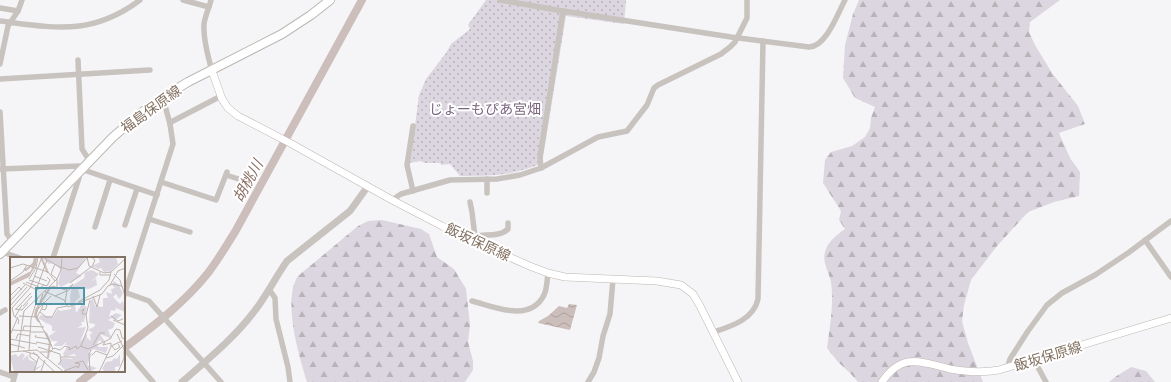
<svg xmlns="http://www.w3.org/2000/svg" width="1171" height="382" font-family="'Noto Sans','Noto Sans JP',sans-serif">
<style>
.forest{fill:url(#forest-firs)}
.park{fill:url(#park-dots)}
.water{fill:url(#water-waves)}
.lines{fill:none;stroke-linecap:round;stroke-linejoin:round}
.river{stroke:#ccbebb;stroke-width:8}
.secondary-casing{stroke:#bdb6b1;stroke-width:8}
.primary-casing{stroke:#bcb7b2;stroke-width:10}
.minor{stroke:#c8c3be;stroke-width:5.5}
.tertiary{stroke:#c8c3be;stroke-width:7}
.secondary{stroke:#fff;stroke-width:7}
.primary{stroke:#fff;stroke-width:8}
.labels{text-anchor:middle;stroke-width:4;stroke-linejoin:round;paint-order:stroke}
.street-label{font-size:14px;fill:#827061;stroke:#fff}
.park-label{font-size:14px;fill:#7a647f;stroke:#fff}
.water-label{font-size:15px;font-style:italic;fill:#8b7065;stroke:#fff}
.inset-river{fill:none;stroke:#ccbebb;stroke-width:2}
.inset-road{fill:none;stroke:#bdb4ae;stroke-width:1}
.view{fill:#5096a8;fill-opacity:0.15;stroke:#5096a8;stroke-width:2}
.inset-edge{fill:none;stroke:#827061;stroke-width:2}
</style>
<defs>
<pattern id="forest-firs" width="22" height="20" patternUnits="userSpaceOnUse"><rect width="22" height="20" fill="#dcd6e0"/><path d="M5 1l3.5 6h-7zM16 11l3.5 6h-7z" fill="#b8b2b9"/></pattern>
<pattern id="park-dots" width="8" height="8" patternUnits="userSpaceOnUse"><rect width="8" height="8" fill="#dcd6e0"/><path d="M2 2h.1M6 6h.1" fill="none" stroke="#b8b2b9" stroke-width="1.8" stroke-linecap="round"/></pattern>
<pattern id="water-waves" width="16" height="10" patternUnits="userSpaceOnUse"><rect width="16" height="10" fill="#ccbebb"/><path d="M0 5q4-4 8 0t8 0" fill="none" stroke="#ab9f9b"/></pattern>
</defs>
<rect width="100%" height="100%" fill="#f5f5f8"/>
<g class="forest">
<path d="M859 0H1060L1030 22 1029 32 1035 45 1052 73 1078 106 1085 124 1059 133 1070 158 1080 172 1079 196 1054 202 1028 212 997 246 971 280 964 305 962 321 968 343 983 382H858L850 373 838 362 827 348C830 326 834 304 831 282 829 272 822 262 825 252 828 241 837 235 845 229L839 220 841 211 823 183 825 160 831 152 852 146 865 137 870 128 871 118 875 107 855 98 843 78 845 45 853 14Z"/>
<path d="M382 220 421 229 429 234 437 257 454 269 466 289 470 325 468 342 473 361V370L465 382H307C299 356 282 300 298 276L358 226 368 221Z"/>
<polygon points="1131,367 1146,371 1155,382 1109,382 1115,377"/>
</g>
<path class="park" d="M486 0H626L624 24 566 16 542 163C513 176 491 176 460 176L450 164 442 165 439 163H425L420 161 410 163 419 95 426 79 446 53 451 44 469 30 470 29 468 25Z"/>
<polygon class="water" points="569,304 577,305 570,330 538,323 539,321 548,316 559,306 567,308"/>
<g class="lines">
<g class="river">
<path d="M124 348C154 326 185 302 208 273 218 260 226 246 235 232L362 0"/>
<polyline points="80,382 94,371"/>
</g>
<g class="secondary-casing">
<g id="secondary">
<polyline points="212,71 222,99 228,108 238,116 290,143 392,200 442,226 493,250 532,267 548,273 565,277 657,281 681,285 693,294 700,306 738,382"/>
<path d="M882 382C888 373 897 364 908 362 922 360 937 366 950 369 967 372 983 373 999 370L1171 318"/>
</g>
</g>
<g class="primary-casing">
<polyline id="primary" points="0,254 113,137 142,112 168,94 188,82 282,34 311,15 330,0"/>
</g>
<g class="minor">
<polyline points="183,0 209,7"/>
<path d="M211 0C209 8 205 16 204 24 203 39 208 57 212 71"/>
<path d="M500 0 563 11 731 37 809 47C826 47 838 13 845 0"/>
<polyline points="0,8 18,11"/>
<path d="M0 21C55 28 92 36 140 0"/>
<polyline points="78,60 82,149 89,160"/>
<polyline points="0,64 8,26 18,11 22,0"/>
<polyline points="0,79 150,70"/>
<polyline points="163,98 170,124"/>
<polyline points="0,112 7,234 12,241"/>
<polyline points="413,126 407,165 413,191"/>
<polyline points="541,168 540,157 563,11"/>
<polyline points="0,169 79,166 82,168"/>
<polyline points="81,169 157,195"/>
<polyline points="226,175 248,182"/>
<polyline points="487,179 487,193"/>
<polyline points="161,182 216,200 227,172"/>
<polyline points="392,200 401,194 450,180 497,179 520,175 541,168 598,137 627,131 647,105 654,88 658,85 721,54 730,47 735,42 747,18 747,0"/>
<polyline points="470,202 472,212 475,237"/>
<polyline points="149,219 190,232"/>
<polyline points="125,225 137,189"/>
<polyline points="95,227 110,180"/>
<path d="M472 240 476 236C486 234 500 237 508 229V223"/>
<polyline points="1145,240 1171,277"/>
<polyline points="2,252 20,258"/>
<polyline points="53,258 79,178 80,171"/>
<polyline points="269,289 275,298 276,319 288,367 290,382"/>
<polyline points="124,292 149,301 221,382"/>
<polyline points="124,296 173,144 170,124 171,122 221,96"/>
<path d="M472 301C495 307 530 323 544 295 547 289 547 280 548 273"/>
<polyline points="0,313 5,310"/>
<path d="M714 332C732 326 754 319 758 299L763 41"/>
<polyline points="124,348 153,382"/>
<polyline points="1034,360 1046,382"/>
<polyline points="1007,369 1010,359 1028,331 1047,305 1062,293 1095,275 1128,253 1171,221"/>
<polyline points="0,372 14,377"/>
<polyline points="13,382 16,371"/>
<polyline points="588,382 594,372 599,358 603,336 610,314 613,279"/>
</g>
<path class="tertiary" d="M182 382C207 360 233 339 253 313 266 297 275 278 287 261L350 211 368 186"/>
<use href="#secondary" class="secondary"/>
<use href="#primary" class="primary"/>
</g>
<g class="labels">
<g class="street-label">
<text transform="translate(151 109) rotate(-36)" y="5">福島保原線</text>
<text transform="translate(478 242) rotate(25)" y="5">飯坂保原線</text>
<text transform="translate(1048 356) rotate(-17)" y="5">飯坂保原線</text>
</g>
<g class="park-label">
<text x="485" y="114">じょーもぴあ宮畑</text>
</g>
<g class="water-label">
<text transform="translate(248 181) rotate(-61)" y="5">胡桃川</text>
</g>
</g>
<g transform="translate(10 257)">
<rect width="115" height="115" fill="#f5f5f8"/>
<path d="M31 0H53L50 5 54 0H76L66 16 72 19 51 30 48 27 51 13 44 6 39 7ZM88 0H106L108 7 101 14 94 15 91 11 88 12 82 9 90 5ZM82 13 89 17 81 25 86 21 87 28 79 32 70 31 68 32 70 40 65 45 66 56 72 47 77 50 74 65H71L72 68 67 71 76 70 70 85 77 77V81L81 84 80 77 83 76 78 73 85 69V67L79 66 80 45 83 41 85 49 93 50V41H98L96 35 102 37 101 32 105 31 102 28 104 24 109 28 113 37 109 42 106 37 103 40 110 47 113 44 115 55 106 51 105 54 101 53 99 60 106 56 112 58 105 63 102 61 98 63 105 66 103 71 98 73 102 82 90 77 94 83 93 86 90 83 87 86 88 90H98L96 96 84 92 78 95 82 97 77 108 87 111 79 115H83H57L49 107 52 101 62 102 66 98 64 97 55 100 53 97 58 88H55L57 84 52 89H43L48 84H42L39 79 46 74H42V69L37 66 36 69V66L28 61 31 58 43 60 48 52 50 54 61 52 60 39 62 29 74 21 75 15ZM12 96 15 98 12 103 18 98 19 103 26 105 25 111 33 108 23 115H4L0 99 6 97 8 100ZM110 97V109L105 110V114L96 115 92 112 96 105 102 104 104 101 107 102Z" fill="#dcd6e0"/>
<path d="M24 0H27L26 8 19 20 0 29V25L21 14Z" fill="#ccbebb"/>
<path class="inset-river" d="M31 0 38 16M14 12 16 13 25 5M29 65 25 59 26 53 41 29M36 76 40 85 38 101"/>
<path class="inset-road" d="M33 0 51 11M77 0 79 9 94 16 101 15 115 2M81 0 85 3 82 10M45 7 41 17 47 22V32M51 10 59 13 68 11 77 1M0 11 13 7 38 15 45 24M90 15V18H101M104 17 110 23 112 30M24 19 37 24M19 22 26 11 28 0M19 23 37 29 40 23 37 20M0 24 13 15 17 8M16 25 29 30M13 26 27 33 34 28M60 26 81 10M100 28 108 14 115 11M42 29 56 33 63 27 59 33 45 39M34 34 54 43 58 50 92 37 98 29 103 27 112 29 115 39M0 39 9 30 12 33M41 39 28 52 26 58 43 92M83 39 87 50 90 38M26 41V33L37 3M0 44 15 28M55 45 57 33M68 45 90 33 99 23 101 15M0 49 17 30M13 49 22 39M5 52 12 53 18 46M6 52 21 36M32 52 35 53 37 49 33 45M71 54 74 52 72 57H76M30 55 36 60H42L47 51 57 49M9 59 27 60 33 49 30 45 33 37M101 59 108 64 113 62M5 60 12 48M103 63 115 68M8 67 9 63 4 59 2 51 20 31 32 0M2 73 21 74M13 73 14 69 34 70M21 75H36M107 77 114 92V101L108 115M0 78 8 60M26 78 25 80 40 82M0 82 27 87M6 82 8 77 20 79M26 85 42 88M0 87 15 91M83 88 90 76H95M71 89 78 71 76 58 80 43M101 89 112 84M102 89 105 93 110 90 108 87M28 90 50 97 51 104 48 108M8 94 14 54 47 22 51 13 52 0M13 94 28 98M19 94 21 62 28 40M0 95 27 93 54 115M23 95 45 115M30 95H40L44 91 50 93 55 89 60 91 59 93 66 89 67 92 71 89 78 92 100 82 106 72 110 73 112 81 115 82M20 96V100L27 105M82 98 86 94 97 98M51 100H64M96 101 103 99 115 87M35 103 31 114 36 115M24 114 29 99M54 114 67 109 68 111 70 107 65 106 73 104 78 113M80 115 79 97 81 93M89 115 101 90V86L93 88 95 85"/>
<path class="view" d="M26 31H74V47H26Z"/>
<rect width="115" height="115" class="inset-edge"/>
</g>
</svg>
